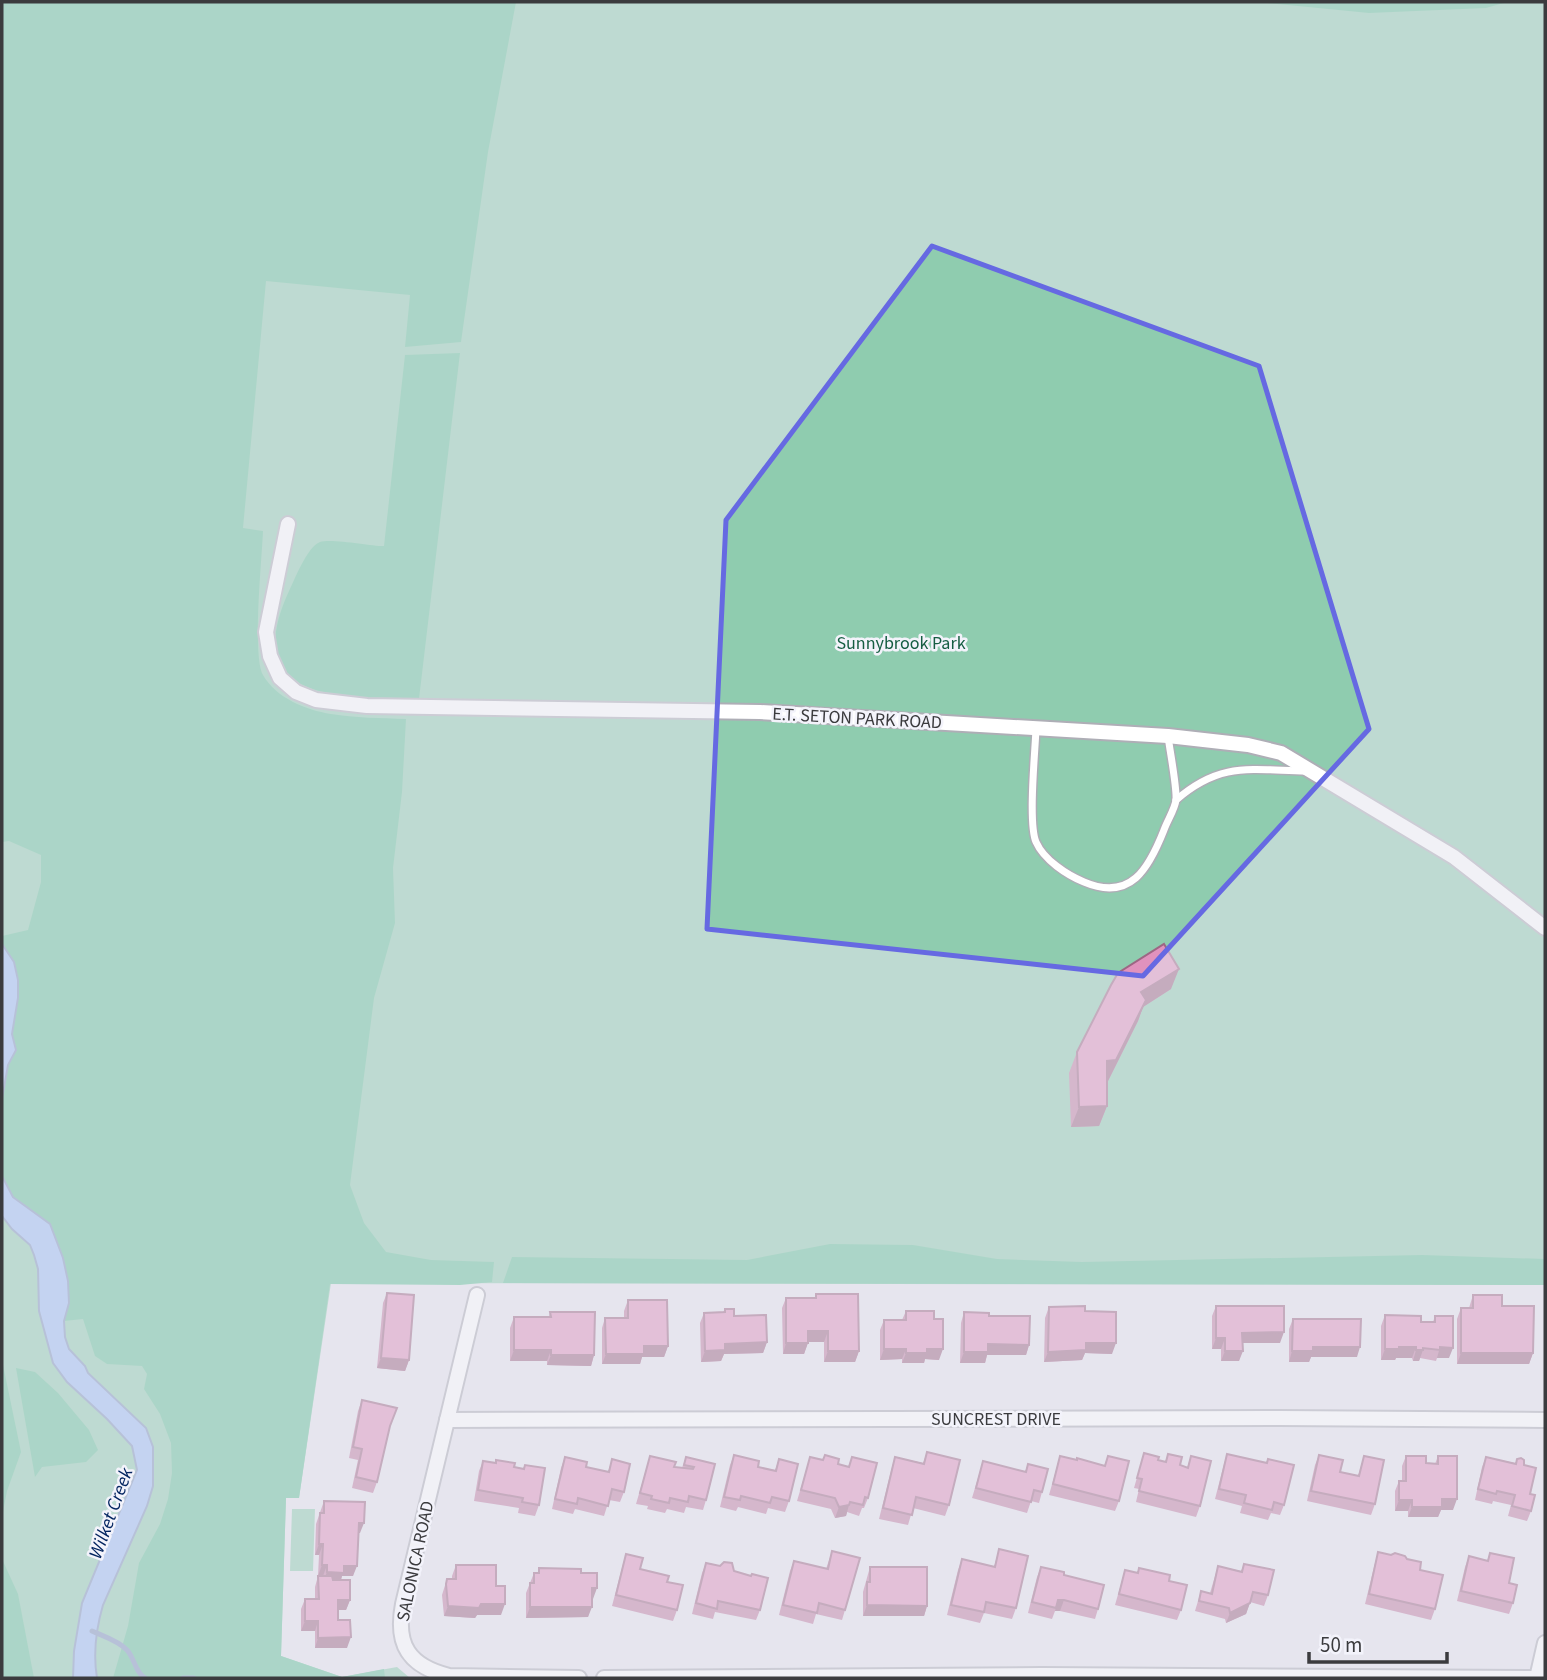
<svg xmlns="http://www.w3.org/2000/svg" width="1547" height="1680" font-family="'Source Sans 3',sans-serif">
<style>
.green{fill:#8fccaf}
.forest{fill:#65c299}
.water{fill:#9cbdf4;stroke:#7f96bd;stroke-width:2}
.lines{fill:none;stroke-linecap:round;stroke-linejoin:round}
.stream{stroke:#7f96bd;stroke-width:5}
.lane-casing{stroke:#aeaeb6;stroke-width:10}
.street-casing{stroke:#aeaeb6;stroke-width:18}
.lane{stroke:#fff;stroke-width:7}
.street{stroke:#fff;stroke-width:14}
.wall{fill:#c17ea3}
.shaded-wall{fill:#9d6684}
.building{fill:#e092bd;stroke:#9d6684;stroke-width:2}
.marked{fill:none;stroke:#6669e2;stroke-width:5;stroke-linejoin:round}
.labels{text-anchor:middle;stroke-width:5;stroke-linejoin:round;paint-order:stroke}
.park-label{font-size:18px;fill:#155d42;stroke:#f3f3fb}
.street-label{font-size:18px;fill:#3b3b3e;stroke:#f3f3fb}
.water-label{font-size:19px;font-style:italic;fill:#042560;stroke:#f3f3fb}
</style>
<rect width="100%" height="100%" fill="#e6e5ee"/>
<g class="green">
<polygon points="2,2 1545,2 1545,1285 331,1283 299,1498 286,1498 281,1656 342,1677 397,1667 410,1678 2,1678"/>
<polygon points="292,1509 315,1509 313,1571 290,1571"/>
</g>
<g class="forest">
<path d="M2 2H516L488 152 461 342 405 347 410 295 266 281 243 528 263 531C262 558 252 656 263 675 276 698 306 710 331 714 355 718 381 718 406 719L402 792 393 868 395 923 374 998 350 1185 364 1223 386 1252 431 1260 494 1262 492 1282 460 1285 330 1284 299 1498H286L281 1656 342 1677 384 1669 385 1678H113L128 1626 139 1563 160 1524 168 1499 172 1473 171 1443 160 1414 144 1389 147 1374 142 1366 107 1364 95 1356 83 1319 64 1321 69 1303 63 1258 50 1224 13 1197 2 1176V1099L8 1065 16 1050 12 1034 14 962 2 944V936L28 930 41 882V855L9 841 2 842Z"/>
<polygon points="1258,2 1507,2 1486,8 1369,13"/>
<path d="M460 353 419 699C345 697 237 704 289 591 295 579 307 547 320 542 331 538 370 546 384 546L405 355Z"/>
<polygon points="830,1244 913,1245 997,1259 1082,1262 1422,1255 1545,1259 1545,1285 503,1283 512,1257 747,1260"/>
<polygon points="2,1360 21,1452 7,1491 2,1517"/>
<polygon points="16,1368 35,1372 58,1393 89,1430 98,1450 86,1462 42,1467 35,1477"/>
<polygon points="2,1559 18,1594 34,1678 2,1678"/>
</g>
<g class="water">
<polygon points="2,944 14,962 18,980 18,998 12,1034 16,1050 8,1065 2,1099"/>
<path d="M2 1176 13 1197 50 1224 63 1258 68 1281 69 1303 64 1321 65 1337 69 1349 85 1366 88 1373 146 1428 153 1447V1486L147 1506 103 1605C96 1629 93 1654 97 1678H73L74 1651 82 1603 137 1470 132 1446 107 1419 67 1382 53 1363 39 1311 38 1269 34 1255 30 1245 12 1229 2 1216Z"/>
</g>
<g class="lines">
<g class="stream">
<path d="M92 1631C103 1636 119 1641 127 1650 135 1659 135 1672 145 1678"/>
<polyline points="183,1678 194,1678"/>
</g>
<g class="lane-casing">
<g id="lane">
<path d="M1036 729C1035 753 1028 823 1036 842 1044 860 1067 875 1084 882 1131 902 1149 868 1164 830 1167 821 1175 809 1176 800 1177 787 1170 752 1168 736"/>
<path d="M1176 800C1221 761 1251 770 1306 771"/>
</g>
</g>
<g class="street-casing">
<g id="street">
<polyline points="288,524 266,632 270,656 280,678 296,692 316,700 367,706 760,712 1168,736 1248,745 1281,753 1454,857 1545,928"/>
<path d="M477 1295 403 1604C395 1645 409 1666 449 1676L579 1678"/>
<polyline points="447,1420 1280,1418 1545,1420"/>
<polyline points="604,1678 1042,1675 1537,1678"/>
<polyline points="1537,1678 1545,1643"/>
</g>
</g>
<use href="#lane" class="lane"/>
<use href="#street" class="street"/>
</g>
<g class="wall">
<polygon points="1118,973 1171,989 1143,1007 1138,1021 1108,1081 1107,1081 1107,1106 1099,1126 1071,1127 1069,1073 1077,1052"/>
<polygon points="387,1293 409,1360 405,1371 377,1368 383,1303"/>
<polygon points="816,1294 859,1351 855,1362 824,1362 824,1342 808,1342 804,1354 783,1354 782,1308 786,1298 815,1298"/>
<polygon points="1473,1295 1502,1306 1533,1353 1529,1364 1457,1364 1457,1319 1461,1308 1469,1308"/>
<polygon points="628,1300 668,1346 664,1357 642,1357 640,1364 602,1364 602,1328 605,1318 624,1318 624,1311"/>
<polygon points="1216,1306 1280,1343 1243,1343 1239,1361 1221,1361 1221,1349 1212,1349 1212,1316"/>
<polygon points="1049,1307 1085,1311 1112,1354 1085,1353 1082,1360 1044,1362 1045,1318"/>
<polygon points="725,1309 767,1342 763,1353 724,1354 721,1361 701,1362 700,1323 704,1313 723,1312"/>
<polygon points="906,1311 934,1319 939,1360 925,1359 924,1363 902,1363 902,1359 880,1360 880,1330 884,1320 902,1320"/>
<polygon points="550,1312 594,1355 591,1366 547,1365 547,1361 510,1361 510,1328 514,1317 549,1317"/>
<polygon points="964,1312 989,1316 1029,1345 1026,1355 987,1355 985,1363 960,1363 961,1323"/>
<polygon points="1385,1315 1421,1322 1433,1322 1435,1316 1449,1358 1437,1358 1436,1361 1420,1358 1419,1361 1413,1361 1412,1358 1396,1358 1395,1360 1381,1360 1381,1326"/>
<polygon points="1293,1319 1357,1357 1311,1357 1309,1362 1289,1362 1289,1329"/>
<polygon points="362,1400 390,1427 377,1482 373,1493 352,1488 358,1460 349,1458 358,1411"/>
<polygon points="927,1452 949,1505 945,1516 913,1508 908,1525 879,1519 892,1467 895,1457 923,1463"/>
<polygon points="1144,1453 1158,1460 1165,1462 1168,1454 1180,1465 1187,1468 1191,1456 1200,1506 1196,1517 1136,1502 1139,1489 1134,1488"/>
<polygon points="1227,1454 1284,1505 1280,1515 1271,1513 1268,1520 1240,1513 1242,1506 1215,1499 1224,1464"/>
<polygon points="734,1455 758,1467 775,1470 779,1459 789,1501 785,1512 768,1508 766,1514 738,1507 736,1511 720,1507 730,1465"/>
<polygon points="1319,1455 1340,1472 1358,1476 1364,1456 1375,1504 1371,1515 1307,1501 1315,1465"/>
<polygon points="650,1456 674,1467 682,1468 686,1457 715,1464 706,1500 703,1510 686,1507 684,1513 667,1509 665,1513 647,1509 648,1506 636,1504"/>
<polygon points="1060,1456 1104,1466 1108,1456 1119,1501 1115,1511 1049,1495"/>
<polygon points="1406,1456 1426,1463 1435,1464 1438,1456 1453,1510 1441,1510 1438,1517 1408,1517 1408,1511 1395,1511 1395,1491 1399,1481 1402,1481 1402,1466"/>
<polygon points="565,1457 586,1467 608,1472 612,1459 624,1492 620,1502 609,1500 604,1516 575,1509 573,1514 552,1509 561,1468"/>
<polygon points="810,1457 848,1467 852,1457 868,1498 864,1508 862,1508 859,1516 847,1512 846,1516 835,1518 831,1509 797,1501"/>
<polygon points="1486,1457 1524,1465 1530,1494 1531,1511 1527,1521 1508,1516 1511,1505 1493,1501 1492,1504 1475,1500 1482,1467"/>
<polygon points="483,1461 523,1469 525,1465 539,1505 535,1516 518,1513 519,1508 474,1501 479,1471"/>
<polygon points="983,1461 1025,1472 1028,1464 1042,1492 1039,1503 1031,1501 1027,1513 972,1498"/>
<polygon points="324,1501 360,1533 358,1533 353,1576 342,1576 341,1580 350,1600 346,1610 338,1610 338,1620 347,1648 315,1648 315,1631 301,1631 301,1609 305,1599 315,1599 315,1587 318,1576 323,1576 318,1576 319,1555 315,1555 316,1524"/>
<polygon points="999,1549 1016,1608 1012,1619 984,1613 980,1623 947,1615 958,1570 962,1559 994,1567"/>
<polygon points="832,1551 845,1610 842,1620 816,1614 813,1624 779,1615 790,1571 794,1561 826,1569"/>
<polygon points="1378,1552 1420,1570 1435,1609 1431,1620 1365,1604 1375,1563"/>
<polygon points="1490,1553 1513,1603 1509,1614 1457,1601 1465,1567 1469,1556 1487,1561"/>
<polygon points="626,1554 640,1569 667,1582 677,1610 673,1621 612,1606 623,1564"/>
<polygon points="706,1563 734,1571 760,1610 756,1620 715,1612 713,1619 692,1614 702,1573"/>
<polygon points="1244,1564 1268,1595 1264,1606 1250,1602 1246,1614 1226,1623 1225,1619 1195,1611 1201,1591 1210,1593 1218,1566 1241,1571"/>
<polygon points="456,1565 496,1586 501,1615 477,1615 475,1618 444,1616 442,1595 447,1579 452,1579 452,1576"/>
<polygon points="870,1567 927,1606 924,1616 863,1616 863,1592"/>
<polygon points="1041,1567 1064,1575 1098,1609 1095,1619 1060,1611 1055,1611 1052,1619 1028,1613 1037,1577"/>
<polygon points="539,1568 581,1573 593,1599 592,1599 588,1617 526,1618 526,1593 534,1573 538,1573"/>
<polygon points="1139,1568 1169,1581 1181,1610 1177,1620 1115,1605 1125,1570 1137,1573"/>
</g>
<g class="shaded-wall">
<polygon points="1179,969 1171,989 1143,1007 1138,1021 1108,1081 1099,1082 1107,1061 1141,992"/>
<polygon points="1107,1106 1099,1126 1071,1127 1079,1107"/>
<polygon points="808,1331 828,1331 824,1342 804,1342"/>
<polygon points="1284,1332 1280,1343 1239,1343 1242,1333"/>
<polygon points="1216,1338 1225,1338 1221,1349 1212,1349"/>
<polygon points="767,1342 763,1353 724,1354 721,1361 701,1362 705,1351 725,1344"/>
<polygon points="786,1343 808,1343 804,1354 783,1354"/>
<polygon points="1086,1343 1116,1343 1112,1354 1085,1353 1082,1360 1044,1362 1048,1352"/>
<polygon points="988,1344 1029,1345 1026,1355 987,1355 985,1363 960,1363 964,1352"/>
<polygon points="644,1346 668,1346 664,1357 642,1357 640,1364 602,1364 606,1354"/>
<polygon points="1313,1347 1360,1347 1357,1357 1311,1357 1309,1362 1289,1362 1292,1351"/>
<polygon points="1399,1347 1416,1347 1412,1358 1396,1358 1395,1360 1381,1360 1385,1349"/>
<polygon points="1440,1347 1453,1348 1449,1358 1437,1358"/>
<polygon points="884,1349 906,1349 902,1359 880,1360"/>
<polygon points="927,1349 943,1349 939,1360 925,1359 924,1363 902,1363 906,1353"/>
<polygon points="514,1350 551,1350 547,1361 510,1361"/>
<polygon points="1416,1350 1423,1350 1419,1361 1413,1361"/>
<polygon points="828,1351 859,1351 855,1362 824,1362"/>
<polygon points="1225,1351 1243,1351 1239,1361 1221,1361"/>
<polygon points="1461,1353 1533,1353 1529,1364 1457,1364"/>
<polygon points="551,1355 594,1355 591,1366 547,1365"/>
<polygon points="381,1358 409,1360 405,1371 377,1368"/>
<polygon points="1442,1499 1457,1499 1453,1510 1441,1510 1438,1517 1408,1517 1412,1507"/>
<polygon points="1399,1500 1412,1500 1408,1511 1395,1511"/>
<polygon points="849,1505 846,1516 835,1518 839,1507"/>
<polygon points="359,1523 364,1523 360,1533 355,1533"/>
<polygon points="319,1544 323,1544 319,1555 315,1555"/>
<polygon points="322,1565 327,1565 323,1576 318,1576"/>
<polygon points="344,1566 357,1566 353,1576 342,1576 340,1583 323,1582 327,1572"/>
<polygon points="592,1588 597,1588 593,1599 588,1599"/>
<polygon points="338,1600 350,1600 346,1610 334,1610"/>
<polygon points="1058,1600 1064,1600 1060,1611 1055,1611"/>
<polygon points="1250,1603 1246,1614 1226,1623 1230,1613"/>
<polygon points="481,1604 505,1604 501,1615 477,1615 475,1618 444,1616 448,1606"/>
<polygon points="867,1605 927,1606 924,1616 863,1616"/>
<polygon points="530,1607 592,1607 588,1617 526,1618"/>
<polygon points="305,1621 318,1621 315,1631 301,1631"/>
<polygon points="351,1637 347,1648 315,1648 318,1638"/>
</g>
<g class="building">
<polygon points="1164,944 1179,969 1141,992 1146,1000 1116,1060 1107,1061 1107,1106 1079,1107 1077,1052 1111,985 1118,973"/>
<polygon points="387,1293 414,1295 409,1360 381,1358"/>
<polygon points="816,1294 858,1294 859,1351 828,1351 828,1331 808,1331 808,1343 786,1343 786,1298 816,1298"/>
<polygon points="1473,1295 1502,1295 1502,1306 1534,1306 1533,1353 1461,1353 1461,1308 1473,1308"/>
<polygon points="628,1300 667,1300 668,1346 644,1346 644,1354 606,1354 605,1318 628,1318"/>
<polygon points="1085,1306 1085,1311 1116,1312 1116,1343 1086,1343 1086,1350 1048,1352 1049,1307"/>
<polygon points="1216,1306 1284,1306 1284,1332 1242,1333 1243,1351 1225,1351 1225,1338 1216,1338"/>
<polygon points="725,1309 734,1309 734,1316 766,1315 767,1342 725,1344 725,1350 705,1351 704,1313 725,1312"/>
<polygon points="906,1311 934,1311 934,1319 943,1319 943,1349 927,1349 927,1353 906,1353 906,1349 884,1349 884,1320 906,1320"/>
<polygon points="550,1312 595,1312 594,1355 551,1355 551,1350 514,1350 514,1317 551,1317"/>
<polygon points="964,1312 989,1313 989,1316 1030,1316 1029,1345 988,1344 988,1352 964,1352"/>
<polygon points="1385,1315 1421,1316 1421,1322 1435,1322 1435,1316 1453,1316 1453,1348 1440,1347 1440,1350 1423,1348 1423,1350 1416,1350 1416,1347 1399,1347 1399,1349 1385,1349"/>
<polygon points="1293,1319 1361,1319 1360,1347 1313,1347 1313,1351 1292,1351"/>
<polygon points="362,1400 397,1408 390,1426 377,1482 356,1477 362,1449 353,1447"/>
<polygon points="927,1452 960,1460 949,1505 916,1497 912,1515 883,1508 895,1457 924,1464"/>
<polygon points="1144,1453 1159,1457 1158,1460 1166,1462 1168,1454 1182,1457 1180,1465 1188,1468 1191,1456 1211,1461 1200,1506 1139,1491 1142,1479 1137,1478"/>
<polygon points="1227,1454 1267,1463 1268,1459 1294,1465 1284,1505 1274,1502 1272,1510 1244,1503 1246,1495 1219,1489"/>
<polygon points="734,1455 759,1461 758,1467 776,1471 779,1459 798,1464 789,1501 772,1497 770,1503 741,1496 740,1500 724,1497"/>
<polygon points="825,1455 839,1459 838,1464 849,1467 852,1457 877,1463 868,1498 865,1497 863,1505 850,1502 849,1505 839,1507 835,1498 801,1490 810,1457 823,1460"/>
<polygon points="1319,1455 1343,1460 1340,1472 1359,1476 1364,1456 1384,1460 1375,1504 1311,1491"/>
<polygon points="650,1456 676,1462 674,1467 693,1469 694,1467 684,1465 686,1457 715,1464 706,1500 689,1496 688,1502 670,1498 669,1503 651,1499 652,1496 640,1493"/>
<polygon points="1060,1456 1077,1460 1077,1458 1105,1466 1108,1456 1129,1461 1119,1501 1053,1484"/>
<polygon points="1406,1456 1426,1456 1426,1463 1438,1464 1438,1456 1457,1456 1457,1499 1442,1499 1442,1507 1412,1507 1412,1500 1399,1500 1399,1481 1406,1481"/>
<polygon points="565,1457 587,1462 586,1467 609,1472 612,1459 630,1464 624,1492 612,1489 608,1506 578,1498 577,1504 555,1499"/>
<polygon points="1486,1457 1516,1464 1517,1459 1521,1458 1524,1460 1524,1465 1536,1468 1530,1494 1535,1495 1531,1511 1512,1506 1515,1495 1497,1491 1496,1494 1478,1489"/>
<polygon points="496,1460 515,1463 514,1467 524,1469 525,1465 545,1468 539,1505 522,1502 523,1498 478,1490 483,1461 496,1463"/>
<polygon points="983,1461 1026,1472 1028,1464 1048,1469 1042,1492 1034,1490 1031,1502 976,1488"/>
<polygon points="324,1501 365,1502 364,1523 359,1523 357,1566 344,1566 344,1573 327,1572 327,1565 322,1565 323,1544 319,1544 320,1513 324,1513"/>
<polygon points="999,1549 1028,1556 1016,1608 986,1602 984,1612 951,1605 962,1559 995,1567"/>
<polygon points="832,1551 860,1558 845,1610 819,1603 817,1613 783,1605 794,1561 828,1569"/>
<polygon points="1378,1552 1391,1555 1395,1553 1405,1556 1407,1559 1421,1562 1420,1570 1443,1575 1435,1609 1369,1594"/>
<polygon points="1490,1553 1514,1558 1509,1583 1517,1585 1513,1603 1461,1591 1469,1556 1488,1561"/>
<polygon points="626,1554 643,1558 640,1569 669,1576 667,1582 683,1585 677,1610 616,1595"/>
<polygon points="724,1562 732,1563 734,1571 751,1576 752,1574 768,1578 760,1610 718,1601 717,1609 696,1603 706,1563 720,1566"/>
<polygon points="1244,1564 1274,1570 1268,1595 1253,1592 1250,1603 1230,1613 1229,1608 1199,1601 1201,1591 1212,1594 1218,1566 1242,1572"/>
<polygon points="456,1565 496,1565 496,1586 505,1586 505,1604 481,1604 479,1608 448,1606 446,1584 447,1579 456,1579"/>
<polygon points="870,1567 927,1567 927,1606 867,1605 867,1582 870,1582"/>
<polygon points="1041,1567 1064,1572 1064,1575 1104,1585 1098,1609 1064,1600 1058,1600 1056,1608 1032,1602"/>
<polygon points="539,1568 581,1569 581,1573 597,1573 597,1588 592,1588 592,1607 530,1607 530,1583 534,1583 534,1573 539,1573"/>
<polygon points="1139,1568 1170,1575 1169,1581 1187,1585 1181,1610 1119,1594 1125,1570 1138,1573"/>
<polygon points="318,1576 332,1576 333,1580 350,1580 350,1600 338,1600 338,1620 350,1620 351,1637 318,1638 318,1621 305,1621 305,1599 319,1599"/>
</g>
<path d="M0 0H1547V1680H0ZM932 246 1259 366 1369 729 1143 976 707 929 726 520Z" fill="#e6e5ee" fill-opacity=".55" fill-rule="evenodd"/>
<path class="marked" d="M932 246 1259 366 1369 729 1143 976 707 929 726 520Z"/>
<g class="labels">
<g class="park-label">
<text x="901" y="649">Sunnybrook Park</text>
</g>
<g class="street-label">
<text transform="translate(857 718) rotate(3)" y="6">E.T. SETON PARK ROAD</text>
<text x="996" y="1425">SUNCREST DRIVE</text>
<text transform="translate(415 1561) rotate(-78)" y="6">SALONICA ROAD</text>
</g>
<g class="water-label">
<text transform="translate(110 1513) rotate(-70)" y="7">Wilket Creek</text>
</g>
</g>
<rect width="1547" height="1680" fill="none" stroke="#3b3b3e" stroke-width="7"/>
<path d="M1309 1652v10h138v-10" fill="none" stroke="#3b3b3e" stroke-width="3.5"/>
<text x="1320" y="1652" font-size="21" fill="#3b3b3e" stroke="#f3f3fb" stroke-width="5" paint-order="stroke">50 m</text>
</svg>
